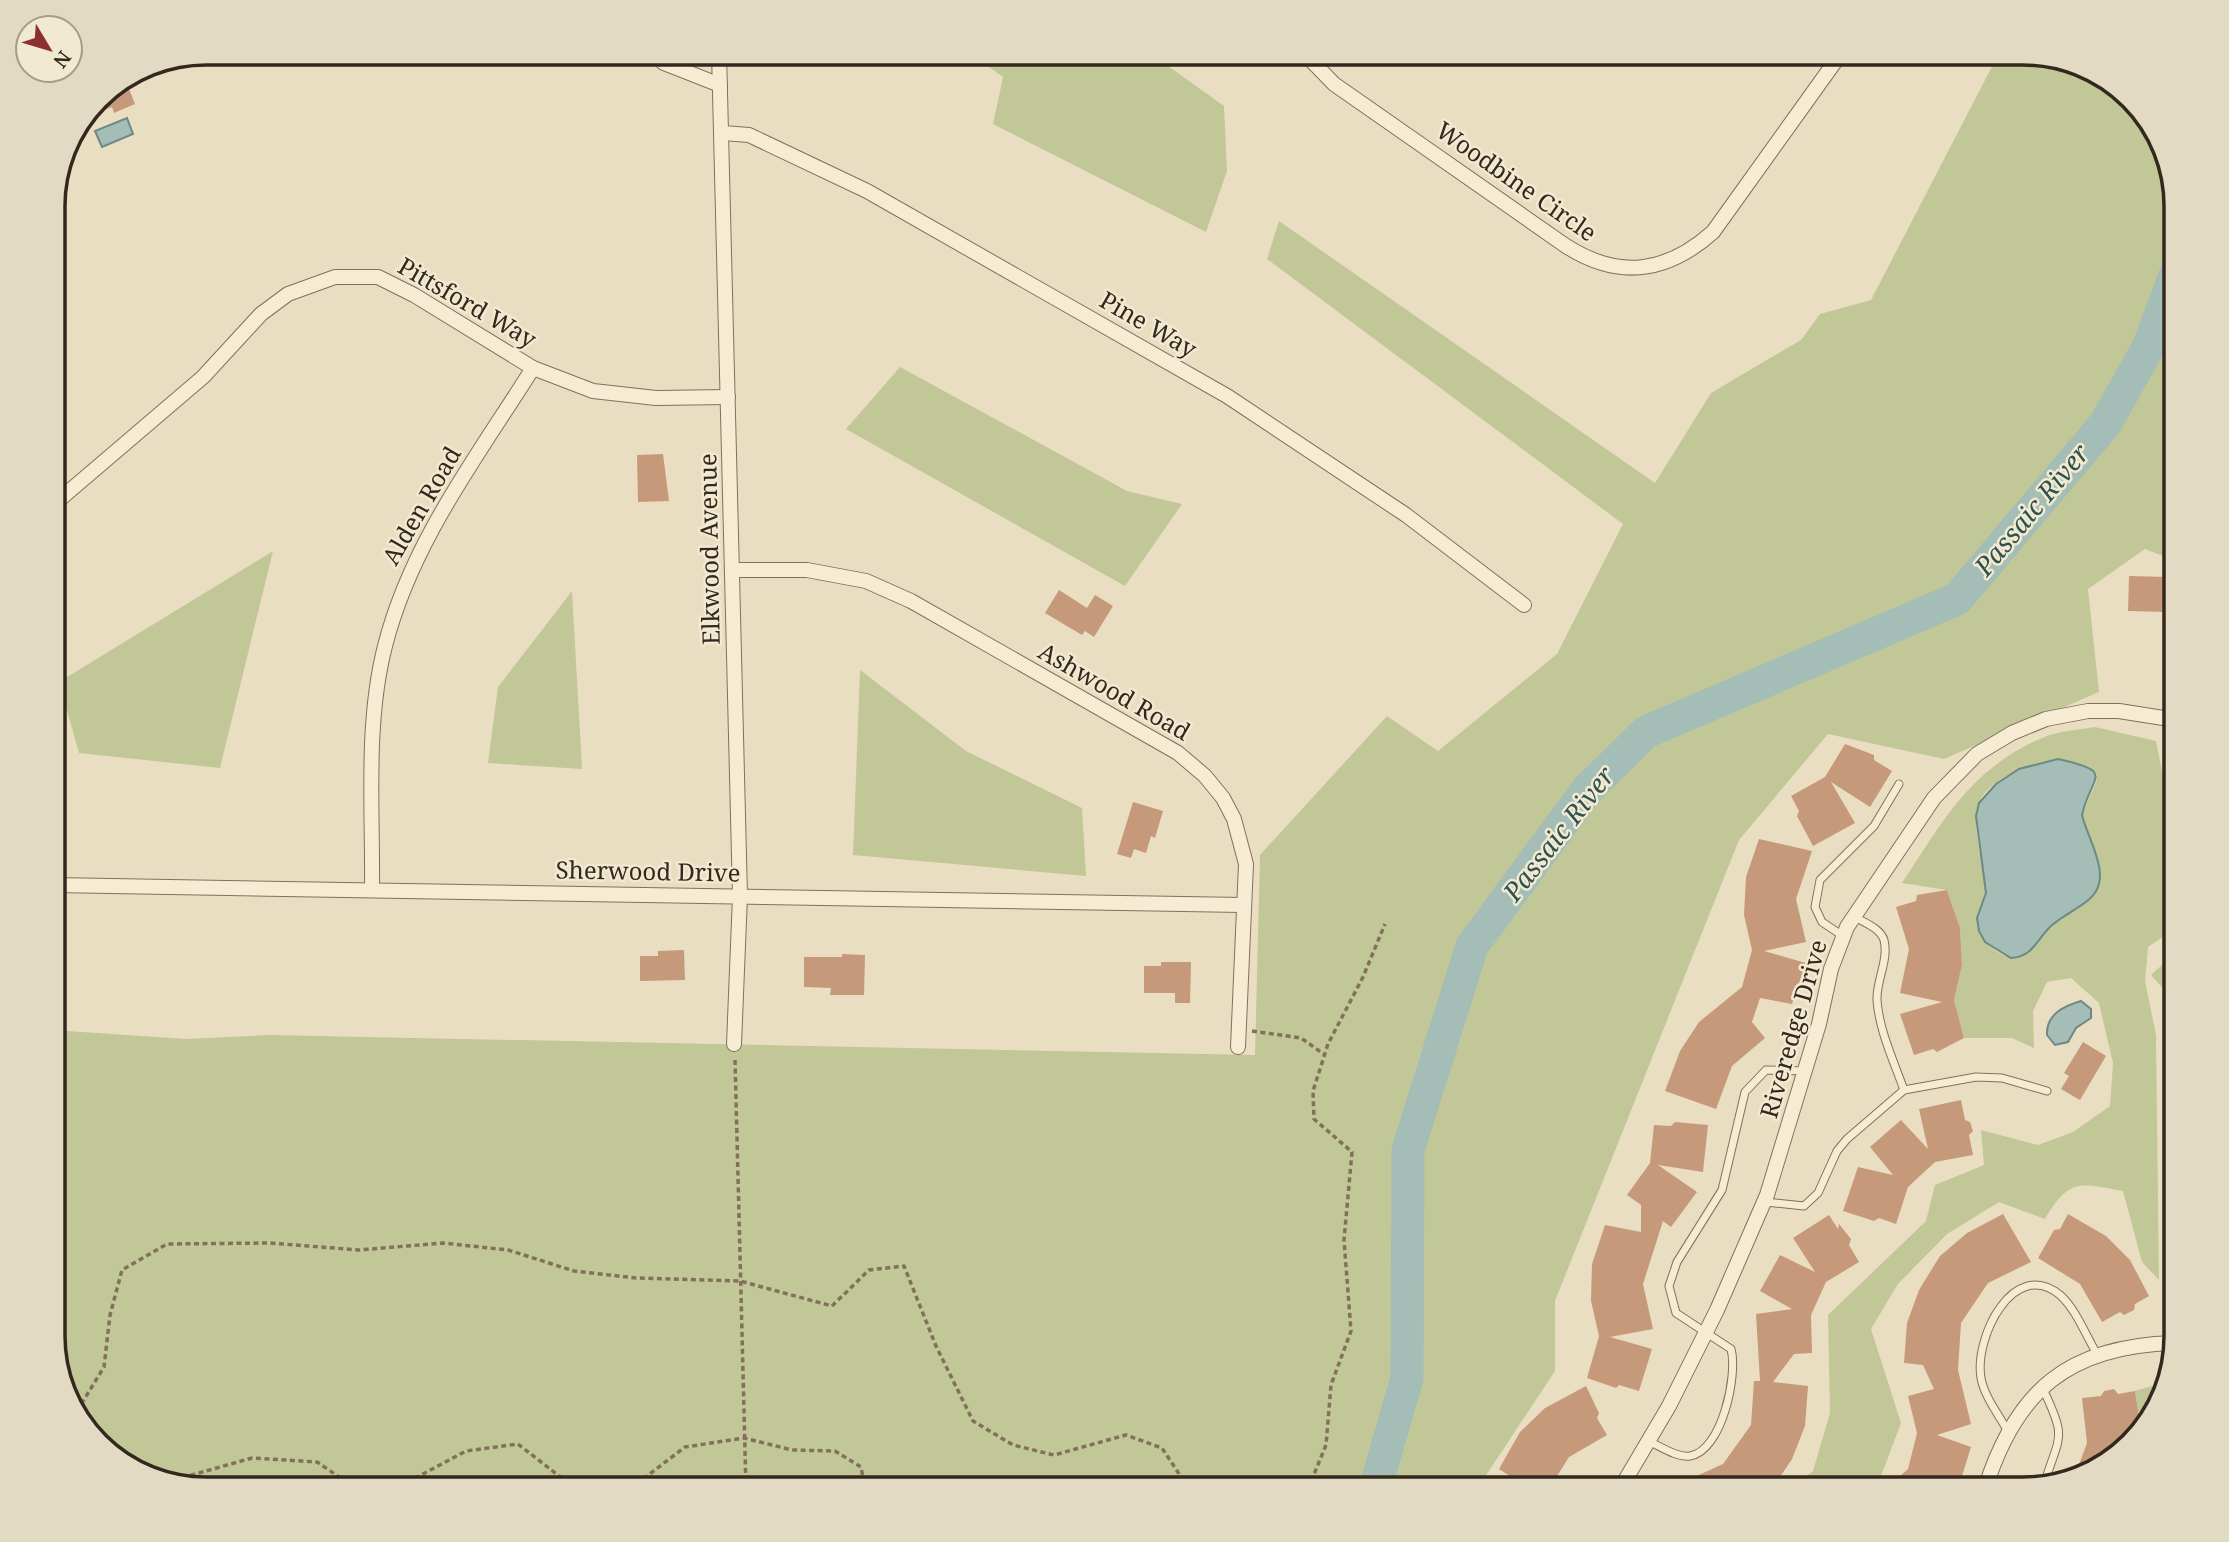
<svg xmlns="http://www.w3.org/2000/svg" width="2229" height="1542" font-family="'Noto Serif',serif">
<style>
.green{fill:#c2c797;fill-rule:evenodd}
.water{fill:#a4bdb6;stroke:#6c8a83;stroke-width:2}
.lines{fill:none;stroke-linecap:round;stroke-linejoin:round}
.river{stroke:#a4bdb6;stroke-width:33}
.building{fill:#c6997a}
.service-casing{stroke:#83705b;stroke-width:9}
.minor-casing{stroke:#83705b;stroke-width:16}
.path{stroke:#83705b;stroke-width:3.5;stroke-dasharray:5 3.5;stroke-linecap:butt}
.service{stroke:#f6ecd4;stroke-width:7}
.minor{stroke:#f6ecd4;stroke-width:14}
.labels{text-anchor:middle;stroke-width:5;stroke-linejoin:round;paint-order:stroke}
.street-label{font-size:24px;fill:#34281e;stroke:#f2e9d1}
.water-label{font-size:26px;font-style:italic;fill:#2e5250;stroke:#f2e9d1}
.rim{fill:none;stroke:#34281e;stroke-width:3.5}
</style>
<rect width="100%" height="100%" fill="#eadec2"/>
<g class="green">
<polygon points="970,53 1150,53 1224,106 1227,171 1206,232 993,124 1003,77"/>
<polygon points="1999,53 2023,53 2109,79 2160,138 2176,206 2176,561 2145,549 2088,589 2099,692 1944,759 1828,734 1739,840 1555,1301 1555,1371 1477,1489 206,1489 120,1463 73,1412 53,1346 53,1030 186,1039 269,1035 1255,1055 1260,855 1387,716 1438,751 1557,654 1623,524 1267,259 1279,221 1655,483 1711,393 1801,340 1820,314 1871,300"/>
<polygon points="900,367 1127,491 1182,504 1125,586 846,429"/>
<polygon points="273,551 220,768 79,753 59,682"/>
<polygon points="572,591 582,769 488,763 498,687"/>
<polygon points="860,670 966,751 1082,808 1086,876 853,855"/>
<path d="M2095 727 2156 741 2165 785 2170 864 2176 882V928L2148 947 2145 981 2156 1035 2159 1280 2142 1262 2123 1191C2080 1183 2069 1178 2045 1219L1999 1202 1947 1234 1898 1284 1871 1329 1901 1423 1881 1476 1862 1489H1790L1813 1471 1830 1413 1828 1315 1926 1221 1935 1185 1984 1165 1981 1130 2038 1145 2073 1132 2110 1106 2113 1063 2099 1003 2071 978 2047 982 2033 1011 2034 1048 2012 1038H1964L1954 1000 1962 965 1960 928 1947 890 1902 883C1943 821 1970 769 2042 738 2057 731 2078 730 2095 727ZM2058 759 2083 765 2097 780 2082 815 2100 866 2088 901 2051 926 2029 953 2005 956C1994 950 1982 943 1978 930 1974 914 1987 904 1986 889 1984 869 1970 818 1979 802 1994 775 2030 764 2058 759Z"/>
<polygon points="2176,952 2176,1003 2151,975"/>
<polygon points="2162,1383 2150,1422 2141,1430 2135,1391"/>
</g>
<g class="water">
<polygon points="127,118 133,134 102,147 95,131"/>
<path d="M2058 759C2117 772 2091 775 2082 815 2088 841 2116 880 2087 901 2076 910 2062 916 2051 926 2036 940 2034 956 2011 958L1985 942 1979 931 1977 918 1986 893 1976 816 1979 803 1996 784 2019 769Z"/>
<path d="M2081 1001 2091 1009V1018L2076 1028 2068 1042 2055 1045 2047 1035C2046 1014 2064 1006 2081 1001Z"/>
</g>
<g class="lines">
<polyline class="river" points="1375,1489 1407,1378 1408,1150 1472,946 1587,790 1646,732 1957,599 2105,424 2148,348 2176,273"/>
</g>
<g class="building">
<polygon points="125,79 135,104 114,113 112,107 84,118 98,97"/>
<polygon points="663,454 669,501 638,502 637,455"/>
<polygon points="2129,576 2168,577 2168,612 2128,611"/>
<polygon points="1059,590 1087,608 1095,595 1113,606 1094,637 1085,631 1082,635 1045,613"/>
<polygon points="1845,744 1874,755 1874,760 1892,771 1870,807 1831,782 1855,823 1813,846 1797,816 1799,811 1791,796 1825,777"/>
<polygon points="1133,802 1163,811 1155,838 1151,836 1146,853 1134,849 1131,858 1117,854"/>
<polygon points="1759,839 1812,851 1796,899 1806,942 1764,951 1806,963 1792,1004 1760,998 1752,1022 1765,1038 1732,1066 1716,1109 1665,1091 1680,1051 1699,1022 1742,987 1752,950 1744,915 1746,877"/>
<polygon points="1947,890 1960,928 1962,965 1954,1000 1964,1038 1937,1052 1933,1049 1914,1055 1900,1014 1942,1002 1900,993 1909,949 1896,907 1916,901 1917,895"/>
<polygon points="684,950 685,980 640,981 640,956 658,956 658,951"/>
<polygon points="842,954 865,955 864,995 830,995 831,988 804,987 804,957 842,957"/>
<polygon points="1161,962 1191,962 1190,1003 1175,1003 1175,993 1144,993 1144,966 1161,966"/>
<polygon points="2083,1042 2106,1056 2080,1100 2061,1089 2069,1076 2064,1073"/>
<polygon points="1961,1100 1965,1120 1970,1122 1973,1131 1969,1135 1973,1155 1935,1162 1908,1187 1896,1224 1879,1218 1874,1221 1843,1211 1858,1167 1893,1175 1870,1147 1901,1120 1928,1149 1919,1109"/>
<polygon points="1675,1122 1708,1125 1703,1172 1658,1165 1697,1192 1671,1227 1663,1221 1643,1284 1653,1329 1610,1337 1652,1349 1639,1391 1619,1385 1616,1388 1587,1378 1599,1336 1591,1301 1592,1264 1605,1225 1641,1232 1641,1205 1627,1195 1650,1163 1654,1125 1671,1126"/>
<polygon points="2003,1214 2031,1262 1988,1283 1961,1323 1958,1370 1971,1424 1937,1435 1971,1447 1959,1486 1921,1476 1934,1489 1885,1489 1908,1469 1917,1433 1908,1396 1934,1389 1923,1365 1904,1363 1907,1323 1919,1290 1940,1256 1967,1233"/>
<polygon points="2068,1214 2106,1236 2130,1260 2149,1296 2135,1304 2134,1310 2124,1315 2120,1312 2102,1322 2080,1284 2038,1258 2054,1230 2060,1229"/>
<polygon points="1829,1215 1838,1229 1839,1224 1851,1239 1849,1245 1859,1262 1826,1282 1811,1315 1812,1353 1794,1354 1773,1382 1808,1386 1805,1426 1792,1459 1772,1489 1668,1489 1723,1464 1751,1425 1754,1381 1760,1381 1756,1314 1792,1309 1760,1291 1780,1255 1815,1272 1793,1238"/>
<polygon points="1586,1386 1599,1413 1597,1418 1607,1435 1569,1457 1549,1489 1533,1489 1526,1485 1522,1488 1514,1483 1513,1478 1499,1469 1520,1432 1545,1408"/>
<polygon points="2114,1389 2118,1394 2135,1391 2141,1430 2091,1473 2074,1478 2087,1443 2082,1398 2101,1396 2104,1391"/>
</g>
<g class="lines">
<g class="service-casing">
<g id="service">
<path d="M1855 917C1865 923 1880 928 1884 940 1889 960 1876 981 1877 1000 1879 1030 1894 1062 1904 1090"/>
<polyline points="1843,936 1822,922 1815,907 1820,880 1874,826 1899,784"/>
<polyline points="1765,1202 1804,1206 1818,1193 1837,1151 1847,1139 1904,1090 1976,1077 2002,1078 2047,1091"/>
<path d="M2043 1389C2068 1441 2059 1434 2044 1485"/>
<path d="M2007 1430C1999 1415 1984 1396 1981 1378 1974 1337 2014 1257 2060 1295 2076 1309 2086 1336 2097 1354"/>
<path d="M1648 1441C1660 1446 1677 1458 1690 1456 1722 1451 1738 1375 1731 1349L1676 1313 1669 1286 1677 1262 1722 1190 1745 1092 1766 1070 1805 1071"/>
</g>
</g>
<g class="minor-casing">
<g id="minor">
<polyline points="652,52 664,63 720,85"/>
<polyline points="719,52 740,896 734,1044"/>
<path d="M1303 52 1334 84 1566 246C1619 280 1667 273 1713 232L1842 52"/>
<polyline points="723,133 749,135 867,191 1227,396 1406,515 1524,605"/>
<polyline points="53,505 203,377 261,314 288,294 335,277 378,277 414,295 533,368 593,391 656,398 728,397"/>
<polyline points="734,570 807,570 866,581 911,601 1178,753 1205,776 1223,798 1234,819 1246,864 1238,1047"/>
<polyline points="53,885 1243,905"/>
<path d="M372 889C373 810 365 724 385 646 411 543 477 457 533 368"/>
<polyline points="1620,1489 1669,1406 1717,1310 1767,1195 1819,1024 1831,969 1847,927 1934,798 1977,754 2012,733 2046,719 2088,711 2119,711 2176,720"/>
<path d="M1985 1489C2016 1390 2069 1346 2174 1343"/>
</g>
</g>
<g class="path">
<polyline points="1252,1031 1301,1038 1325,1055"/>
<polyline points="735,1060 746,1489"/>
<polyline points="72,1410 77,1411 84,1424"/>
<polyline points="77,1411 104,1367 110,1315 122,1270 167,1244 270,1243 359,1250 443,1243 508,1250 574,1271 636,1278 740,1281 832,1306 869,1270 904,1266 936,1346 973,1421 1013,1445 1054,1455 1126,1435 1162,1448 1189,1489"/>
<polyline points="174,1480 252,1458 317,1462 357,1489"/>
<polyline points="374,1489 408,1482 466,1451 518,1444 568,1483 595,1489"/>
<polyline points="630,1489 685,1447 744,1438 792,1450 835,1451 861,1467 865,1489"/>
<polyline points="1308,1489 1326,1445 1331,1385 1351,1331 1344,1240 1352,1152 1314,1119 1313,1091 1328,1044 1363,977 1385,924"/>
</g>
<use href="#service" class="service"/>
<use href="#minor" class="minor"/>
</g>
<g class="labels">
<g class="street-label">
<text transform="translate(1516 182) rotate(35)" y="8">Woodbine Circle</text>
<text transform="translate(467 303) rotate(30)" y="8">Pittsford Way</text>
<text transform="translate(1148 325) rotate(30)" y="8">Pine Way</text>
<text transform="translate(422 506) rotate(-60)" y="8">Alden Road</text>
<text transform="translate(710 549) rotate(-91)" y="8">Elkwood Avenue</text>
<text transform="translate(1114 692) rotate(30)" y="8">Ashwood Road</text>
<text transform="translate(648 872) rotate(1)" y="8">Sherwood Drive</text>
<text transform="translate(1794 1029) rotate(-74)" y="8">Riveredge Drive</text>
</g>
<g class="water-label">
<text transform="translate(2032 510) rotate(-50)" y="9">Passaic River</text>
<text transform="translate(1559 834) rotate(-52)" y="9">Passaic River</text>
</g>
</g>
<path d="M0 0H2229V1542H0ZM206 65H2023A141 141 0 0 1 2164 206V1336A141 141 0 0 1 2023 1477H206A141 141 0 0 1 65 1336V206A141 141 0 0 1 206 65Z" fill="#e3dac3" fill-rule="evenodd"/>
<path class="rim" d="M206 65H2023A141 141 0 0 1 2164 206V1336A141 141 0 0 1 2023 1477H206A141 141 0 0 1 65 1336V206A141 141 0 0 1 206 65Z"/>
<g transform="translate(49 49) rotate(128)"><circle r="33" fill="#f2e9d1" stroke="#a69c89" stroke-width="2"/>
<path d="M0-5L12 26L0 18L-12 26Z" fill="#8d2f30"/>
<text y="-10" font-size="19" font-weight="bold" text-anchor="middle" fill="#34281e">N</text>
</g>
</svg>
